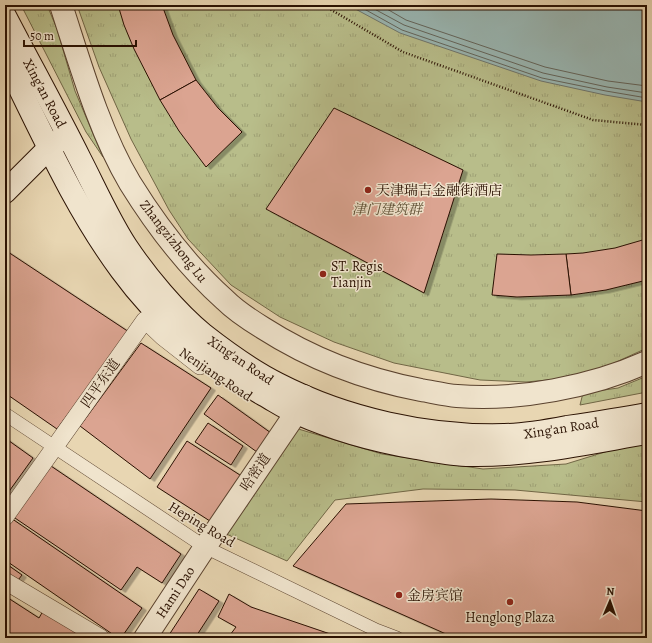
<svg xmlns="http://www.w3.org/2000/svg" width="652" height="643" font-family="Alegreya,'Noto Serif SC',serif">
<style>
.park{fill:url(#park-tufts);stroke:#716746}
.water{fill:#99b7b4;stroke:#6d756d}
.lines{fill:none;stroke-linecap:round;stroke-linejoin:round}
.shore{stroke:#62645b;stroke-width:1}
.building{fill:#dba491;stroke:#2a1102;filter:url(#shadow)}
.pedestrian-casing{stroke:#5a422e;stroke-width:14}
.minor-casing{stroke:#5a422e;stroke-width:18}
.tertiary-casing{stroke:#5a422e;stroke-width:24}
.secondary-casing{stroke:#2a1102;stroke-width:24}
.path{stroke:#2a1102;stroke-width:2.5;stroke-dasharray:1 2;stroke-linecap:butt}
.pedestrian{stroke:#f0e4cd;stroke-width:13}
.minor{stroke:#f0e4cd;stroke-width:17}
.tertiary{stroke:#f0e4cd;stroke-width:22}
.secondary{stroke:#f0e4cd;stroke-width:22}
.poi-dot{fill:#8f2418;stroke:#f0e4cd;stroke-width:1.5}
.labels{text-anchor:middle;stroke-width:3;stroke-linejoin:round;paint-order:stroke}
.street-label{font-size:14px;fill:#2a1102;stroke:#f0e4cd}
.poi-label{font-size:14px;fill:#2a1102;stroke:#f0e4cd;text-anchor:start}
.park-label{font-size:14px;font-style:italic;fill:#5c4d32;stroke:#f0e4cd}
</style>
<defs>
<pattern id="park-tufts" width="24" height="20" patternUnits="userSpaceOnUse"><rect width="24" height="20" fill="#b8bd8a"/><path d="M3 7l-1-3M5 7V3M7 7l1-3M15 17l-1-3M17 17v-4M19 17l1-3" fill="none" stroke="#9ea175"/></pattern>
<filter id="shadow"><feDropShadow dx="4.5" dy="2.5" stdDeviation="0" flood-color="#0004"/></filter>
</defs>
<rect width="100%" height="100%" fill="#e8d6b2"/>
<filter id="stains"><feTurbulence type="fractalNoise" baseFrequency=".005" numOctaves="4"/><feColorMatrix values="0 0 0 0 .2 0 0 0 0 .09 0 0 0 0 .02 0 0 0 .5 -.17"/></filter>
<radialGradient id="worn" r=".72"><stop offset=".6" stop-color="#630" stop-opacity="0"/><stop offset="1" stop-color="#630" stop-opacity=".3"/></radialGradient>
<g class="park">
<polygon points="21,5 47,5 57,29 75,91 103,157 86,132"/>
<polygon points="77,5 647,5 647,348 603,368 559,379 526,382 480,380 394,363 334,342 280,317 231,285 188,239 169,210 131,139 99,67"/>
<polygon points="647,376 647,392 580,405 583,393 618,388"/>
<polygon points="295,428 382,454 483,469 566,464 608,451 647,443 647,502 515,490 423,489 335,500 287,561 224,533 248,503"/>
</g>
<polygon class="water" points="348,5 647,5 647,102 605,95 541,81 400,33"/>
<g class="lines">
<g class="shore">
<polyline points="357,5 402,30 542,78 606,91 647,98"/>
<polyline points="367,5 404,25 543,73 607,87 647,93"/>
<polyline points="380,5 406,20 545,67 608,81 647,86"/>
</g>
</g>
<g class="building">
<polygon points="118,5 162,5 173,35 196,80 160,100 134,49 124,25"/>
<polygon points="196,80 218,108 242,132 206,167 179,131 160,100"/>
<polygon points="334,108 463,170 424,293 266,209"/>
<polygon points="646,239 647,280 606,290 571,295 566,254 583,253 615,248"/>
<polygon points="5,250 129,332 57,429 5,393"/>
<polygon points="497,254 531,255 566,254 571,295 517,297 492,295"/>
<polygon points="141,343 211,388 150,479 80,426"/>
<polygon points="218,395 271,433 257,452 204,414"/>
<polygon points="208,423 243,446 231,465 195,442"/>
<polygon points="5,438 33,458 5,497"/>
<polygon points="187,441 243,477 213,523 157,487"/>
<polygon points="48,464 181,554 162,583 137,567 121,590 12,516"/>
<polygon points="491,499 577,502 647,511 647,638 455,638 293,566 346,504"/>
<polygon points="8,516 142,608 121,638 118,638 5,560 5,520"/>
<polygon points="5,563 22,575 15,584 5,578"/>
<polygon points="199,589 219,601 195,638 167,638"/>
<polygon points="229,594 251,607 342,638 235,638 230,635 236,627 218,617"/>
<polygon points="5,596 39,618 43,611 84,638 5,638"/>
</g>
<g class="lines">
<g class="pedestrian-casing">
<polyline id="pedestrian" points="5,414 205,547 376,630 397,638"/>
</g>
<g class="minor-casing">
<g id="minor">
<polyline points="5,517 145,320 163,337 200,366"/>
<polyline points="5,581 101,638"/>
</g>
</g>
<g class="tertiary-casing">
<g id="tertiary">
<path d="M61 5C80 63 99 131 130 183 156 225 188 267 225 300 236 311 250 320 263 328 313 360 363 379 421 390 433 392 445 395 457 396 518 401 591 387 647 362"/>
<polyline points="145,638 205,547 296,413 304,396"/>
</g>
</g>
<g class="secondary-casing">
<g id="secondary">
<path d="M5 16C30 64 56 111 80 159 95 188 108 218 126 246 146 276 176 312 204 335 227 353 252 371 278 384 346 419 428 437 504 435 525 435 546 431 567 427 594 423 620 419 647 414"/>
<path d="M5 59C41 130 73 205 121 270 160 323 207 363 264 395 275 401 285 408 297 413 335 430 375 441 416 448 434 451 452 455 470 455 530 456 588 443 647 433"/>
<polyline points="5,192 49,148 60,140"/>
</g>
</g>
<polyline class="path" points="323,5 403,52 593,120 647,125"/>
<use href="#pedestrian" class="pedestrian"/>
<use href="#minor" class="minor"/>
<use href="#tertiary" class="tertiary"/>
<use href="#secondary" class="secondary"/>
</g>
<g class="poi-dot">
<circle cx="368" cy="190" r="4"/>
<circle cx="323" cy="274" r="4"/>
<circle cx="399" cy="595" r="4"/>
<circle cx="510" cy="602" r="4"/>
</g>
<g class="labels">
<g class="street-label">
<text transform="translate(45 93) rotate(62)" y="5">Xing'an Road</text>
<text transform="translate(174 241) rotate(52)" y="5">Zhangzizhong Lu</text>
<text transform="translate(241 360) rotate(34)" y="5">Xing'an Road</text>
<text transform="translate(216 374) rotate(34)" y="5">Nenjiang Road</text>
<text transform="translate(100 383) rotate(-55)" y="5">四平东道</text>
<text transform="translate(561 428) rotate(-9)" y="5">Xing'an Road</text>
<text transform="translate(255 472) rotate(-56)" y="5">哈密道</text>
<text transform="translate(202 524) rotate(31)" y="5">Heping Road</text>
<text transform="translate(175 592) rotate(-57)" y="5">Hami Dao</text>
</g>
<g class="poi-label">
<text x="376" y="195">天津瑞吉金融街酒店</text>
<text x="331" y="271">ST. Regis<tspan x="331" dy="16">Tianjin</tspan></text>
<text x="407" y="600">金房宾馆</text>
<text x="510" y="622" text-anchor="middle">Henglong Plaza</text>
</g>
<g class="park-label">
<text x="387" y="214">津门建筑群</text>
</g>
</g>
<rect width="652" height="643" fill="none" stroke="#e8d6b2" stroke-width="20"/>
<rect x="6" y="6" width="640" height="631" fill="none" stroke="#2a1102" stroke-width="2"/>
<rect x="10" y="10" width="632" height="623" fill="none" stroke="#2a1102"/>
<g transform="translate(610 601) rotate(2)" stroke="#f0e4cd" stroke-width="3" paint-order="stroke">
<path d="M0-3L7 15L0 10L-7 15Z" fill="#2a1102"/>
<text y="-6" font-size="11" font-weight="bold" text-anchor="middle" fill="#2a1102">N</text>
</g>
<path d="M24 40v6h112v-6" fill="none" stroke="#2a1102" stroke-width="2"/>
<text x="30" y="40" font-size="12" fill="#2a1102" stroke="#f0e4cd" stroke-width="3" paint-order="stroke">50 m</text>
<rect width="100%" height="100%" filter="url(#stains)"/>
<rect width="100%" height="100%" fill="url(#worn)"/>
</svg>
